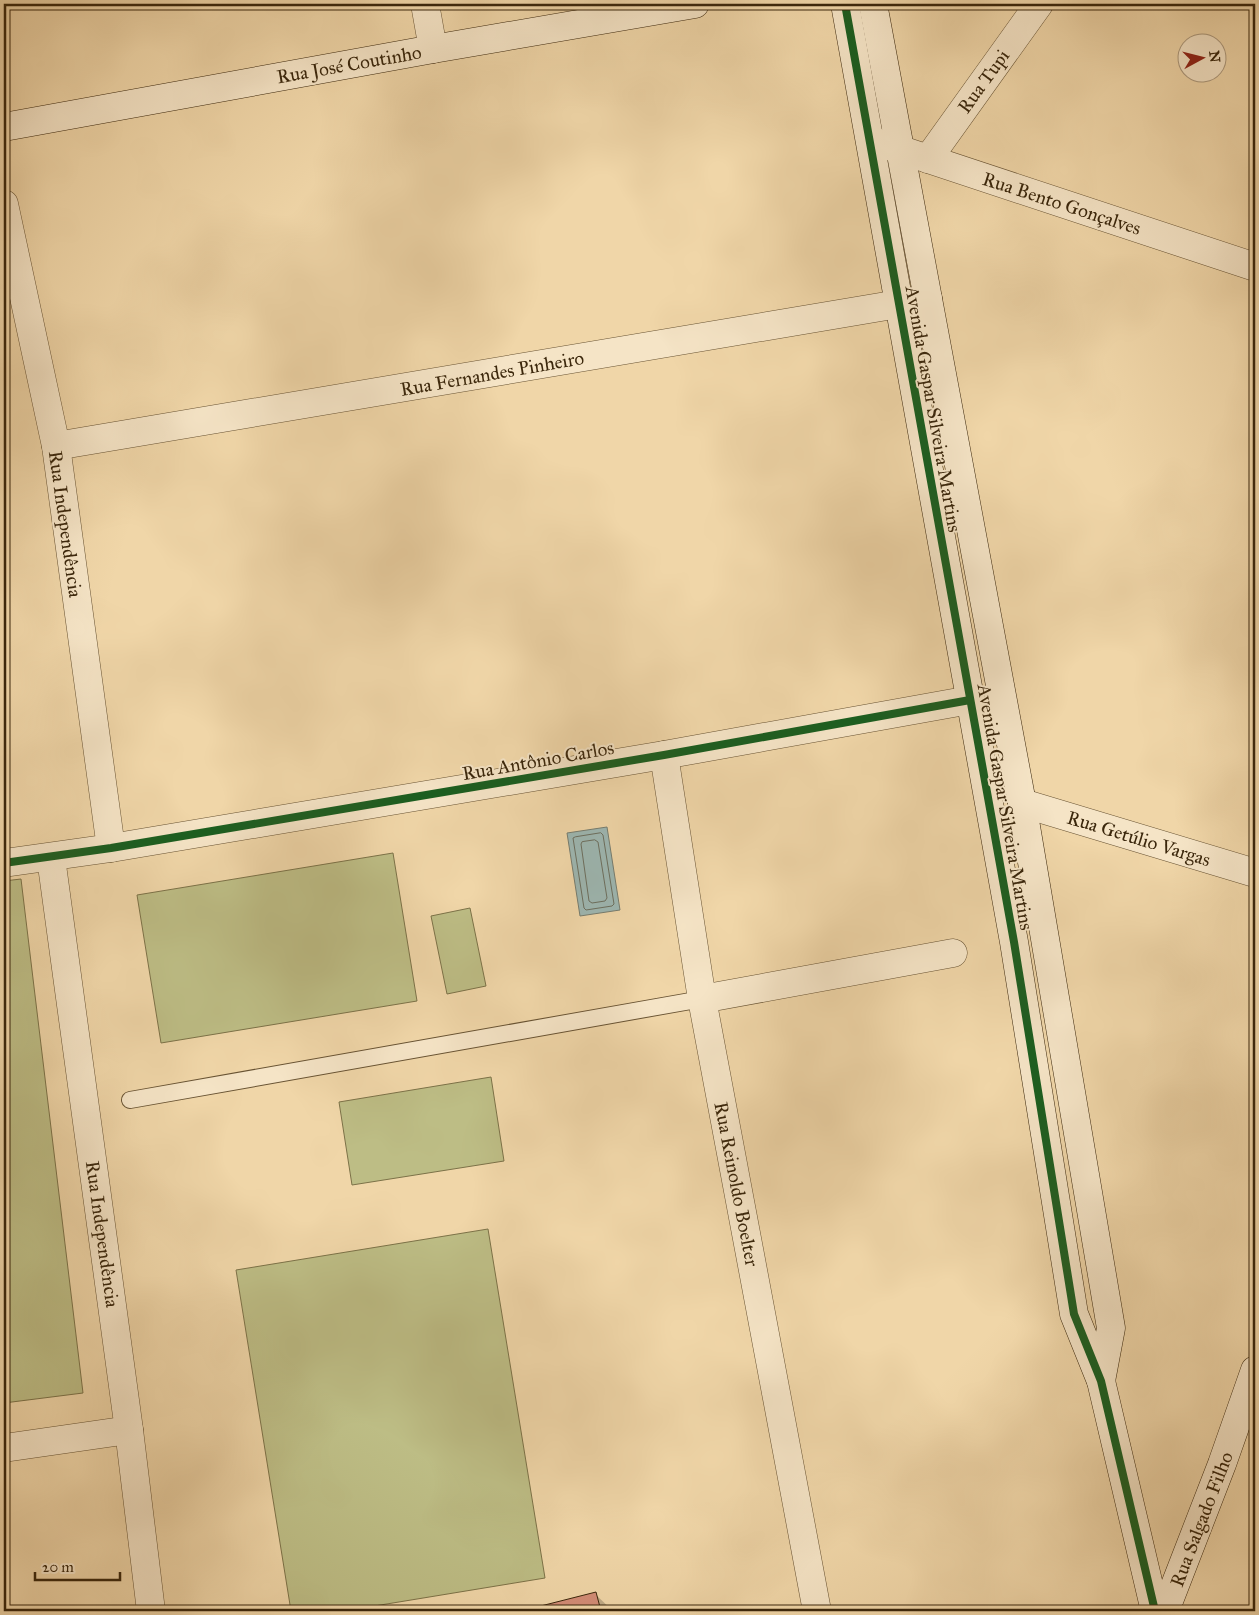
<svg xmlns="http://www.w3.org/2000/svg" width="1259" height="1615" font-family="'IM FELL Great Primer',serif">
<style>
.green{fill:#bdbd85;stroke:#7c7248}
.water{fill:#9db7b2;stroke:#767d70}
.shadow{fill:#0003}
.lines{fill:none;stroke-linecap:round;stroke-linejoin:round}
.shore{stroke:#6c6f5f;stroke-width:1}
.building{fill:#d38d77;stroke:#3b270c}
.lane-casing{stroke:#685333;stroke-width:18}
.street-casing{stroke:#685333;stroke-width:29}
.secondary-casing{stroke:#3b270c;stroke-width:29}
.lane{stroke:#f5e4c6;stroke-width:16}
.street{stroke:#f5e4c6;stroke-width:28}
.secondary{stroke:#f5e4c6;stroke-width:28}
.cycleway-casing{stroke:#f5e4c6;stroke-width:11}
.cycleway{stroke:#1b5e20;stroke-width:8}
.labels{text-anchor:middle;stroke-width:4;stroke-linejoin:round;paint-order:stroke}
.street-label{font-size:19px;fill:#3b270c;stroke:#f5e4c6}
</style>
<rect width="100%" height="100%" fill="#f0d6a8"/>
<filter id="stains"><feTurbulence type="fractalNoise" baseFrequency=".004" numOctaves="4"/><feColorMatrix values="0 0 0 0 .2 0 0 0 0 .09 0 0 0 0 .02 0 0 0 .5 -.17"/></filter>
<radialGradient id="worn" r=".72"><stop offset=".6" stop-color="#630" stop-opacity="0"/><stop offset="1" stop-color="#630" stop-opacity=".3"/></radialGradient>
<g class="green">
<polygon points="393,853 417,1001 161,1043 137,895"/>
<polygon points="21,879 83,1393 4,1403 4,881"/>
<polygon points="470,908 486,986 447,994 431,916"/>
<polygon points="491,1077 504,1161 352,1185 339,1102"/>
<polygon points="488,1229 545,1578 344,1611 291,1611 236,1270"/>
</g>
<polygon class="water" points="607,827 620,910 580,916 567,833"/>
<polygon class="shadow" points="595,1594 613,1611 526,1611"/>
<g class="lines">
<g class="shore">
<polygon points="601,833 603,835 614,904 612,906 586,910 584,908 573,838 575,837"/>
<polygon points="595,840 598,842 607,898 605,901 592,903 589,901 581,844 582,842"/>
</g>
</g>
<polygon class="building" points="596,1592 601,1611 521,1611"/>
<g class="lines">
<g class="lane-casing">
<polyline id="lane" points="130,1100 702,999"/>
</g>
<g class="street-casing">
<g id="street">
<polyline points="425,4 433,49"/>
<polyline points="880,143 1255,267"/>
<polyline points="928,159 1039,4"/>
<polyline points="4,204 56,446 111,848"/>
<polyline points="56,446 928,299"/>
<polyline points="664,755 702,999 817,1611"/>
<polyline points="1022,803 1255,873"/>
<polyline points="51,858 129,1430 151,1611"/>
<polyline points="4,863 111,848 664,755 970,700"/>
<polyline points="702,999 953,953"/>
<polyline points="4,1448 129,1430"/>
</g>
</g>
<g class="secondary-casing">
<g id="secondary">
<polyline points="845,4 1014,942 1074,1314 1101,1381 1155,1611"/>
<polyline points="873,4 1022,803 1111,1328 1101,1381"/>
<polyline points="4,127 433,49 695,4"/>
<polyline points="1165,1611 1222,1464 1255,1370"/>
</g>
</g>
<use href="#lane" class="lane"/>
<use href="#street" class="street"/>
<use href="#secondary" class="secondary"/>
<g class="cycleway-casing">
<g id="cycleway">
<polyline points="845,4 1014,942 1074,1314 1101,1381 1155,1611"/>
<polyline points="4,863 111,848 664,755 970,700"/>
</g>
</g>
<use href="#cycleway" class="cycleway"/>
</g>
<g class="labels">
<g class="street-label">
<text transform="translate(349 64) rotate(-10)" y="7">Rua José Coutinho</text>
<text transform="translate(983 81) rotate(-54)" y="7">Rua Tupi</text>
<text transform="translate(1062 203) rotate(18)" y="7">Rua Bento Gonçalves</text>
<text transform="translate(492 373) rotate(-10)" y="7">Rua Fernandes Pinheiro</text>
<text transform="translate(934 409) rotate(80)" y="7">Avenida Gaspar Silveira Martins</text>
<text transform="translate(66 524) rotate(82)" y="7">Rua Independência</text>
<text transform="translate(538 760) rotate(-10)" y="7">Rua Antônio Carlos</text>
<text transform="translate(1006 807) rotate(80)" y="7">Avenida Gaspar Silveira Martins</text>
<text transform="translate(1139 838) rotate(17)" y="7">Rua Getúlio Vargas</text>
<text transform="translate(737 1184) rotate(79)" y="7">Rua Reinoldo Boelter</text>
<text transform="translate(103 1234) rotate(82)" y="7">Rua Independência</text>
<text transform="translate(1201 1519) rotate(-69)" y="7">Rua Salgado Filho</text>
</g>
</g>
<rect width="1259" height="1615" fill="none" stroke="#f0d6a8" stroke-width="20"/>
<rect x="5" y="5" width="1249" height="1605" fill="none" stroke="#3b270c" stroke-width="2.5"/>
<rect x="10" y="10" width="1239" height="1595" fill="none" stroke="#3b270c"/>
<g transform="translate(1202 58) rotate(83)"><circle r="24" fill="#f5e4c6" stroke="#ab987c"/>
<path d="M0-4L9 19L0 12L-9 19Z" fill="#8f2418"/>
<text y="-8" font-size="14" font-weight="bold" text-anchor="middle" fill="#3b270c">N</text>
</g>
<path d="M35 1572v8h85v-8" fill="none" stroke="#3b270c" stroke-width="2.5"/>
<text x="42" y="1572" font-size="15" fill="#3b270c" stroke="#f5e4c6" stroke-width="4" paint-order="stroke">20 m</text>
<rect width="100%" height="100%" filter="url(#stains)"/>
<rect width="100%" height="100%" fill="url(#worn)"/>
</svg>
